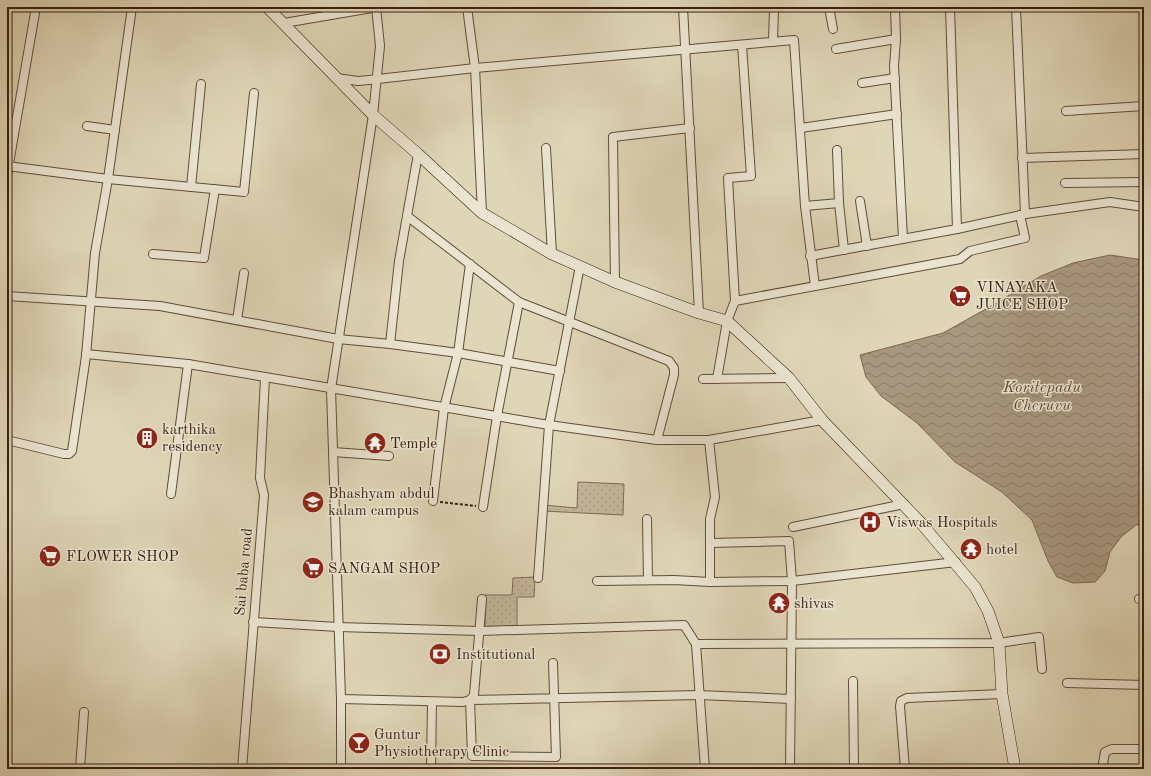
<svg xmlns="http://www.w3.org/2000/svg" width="1151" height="776" font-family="'Old Standard TT',serif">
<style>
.grass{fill:url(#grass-dots);stroke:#7e6a54}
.water{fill:url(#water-waves);stroke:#7b6752}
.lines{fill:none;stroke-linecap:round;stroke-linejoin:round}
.street-casing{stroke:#624c39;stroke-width:10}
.secondary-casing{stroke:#391e0f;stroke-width:12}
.path{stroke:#391e0f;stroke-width:2;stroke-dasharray:3 2;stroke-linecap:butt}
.street{stroke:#eae4d0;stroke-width:8}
.secondary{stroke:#eae4d0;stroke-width:11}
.labels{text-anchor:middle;stroke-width:3;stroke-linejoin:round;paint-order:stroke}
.poi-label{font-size:15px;fill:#391e0f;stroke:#eae4d0;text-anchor:start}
.street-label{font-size:15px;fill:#391e0f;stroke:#eae4d0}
.water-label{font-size:16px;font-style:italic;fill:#604836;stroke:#eae4d0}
</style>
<defs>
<pattern id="grass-dots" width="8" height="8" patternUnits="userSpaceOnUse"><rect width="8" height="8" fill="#c3b79a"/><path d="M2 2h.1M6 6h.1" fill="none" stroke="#a89d84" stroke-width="1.8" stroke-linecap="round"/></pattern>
<pattern id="water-waves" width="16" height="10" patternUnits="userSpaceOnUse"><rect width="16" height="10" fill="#a7977e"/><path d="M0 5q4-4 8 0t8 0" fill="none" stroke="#897b66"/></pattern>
</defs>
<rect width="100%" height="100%" fill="#dfd6b7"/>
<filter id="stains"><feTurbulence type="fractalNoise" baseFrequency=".005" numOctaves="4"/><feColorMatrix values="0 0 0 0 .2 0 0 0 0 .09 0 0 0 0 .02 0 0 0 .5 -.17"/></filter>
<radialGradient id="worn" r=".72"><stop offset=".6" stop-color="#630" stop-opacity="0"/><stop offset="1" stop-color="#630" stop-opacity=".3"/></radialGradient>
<g class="grass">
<polygon points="578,482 624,484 623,515 543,511 543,505 577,508"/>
<polygon points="535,577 534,597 517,597 517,626 485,627 485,595 512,595 513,578"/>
</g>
<polygon class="water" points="1110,255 1144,260 1144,524 1136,525 1121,537 1110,552 1105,571 1095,582 1073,583 1057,577 1048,561 1032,520 1002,492 955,462 917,423 881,396 866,377 860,355 943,333 993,305 1041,276 1073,263"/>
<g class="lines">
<g class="street-casing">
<g id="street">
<polyline points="467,7 475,68 482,213"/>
<polyline points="683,7 699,313"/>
<polyline points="829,7 833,29"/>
<polyline points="895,7 896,39 894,66 903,239"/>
<polyline points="950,7 957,229"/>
<polyline points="1016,7 1025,214"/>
<polyline points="284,23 378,7"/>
<polyline points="773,42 774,7"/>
<polyline points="836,49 896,39"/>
<polyline points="336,78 358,81 369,80 475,68 794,40 805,206 815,286"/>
<polyline points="862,83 895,78"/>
<polyline points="1066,111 1144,106"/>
<polyline points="87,126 115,130"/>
<polyline points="801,128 897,114"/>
<polyline points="546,148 552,254"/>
<polyline points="1022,158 1144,154"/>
<polyline points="7,166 108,179 244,192 254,93"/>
<polyline points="7,175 36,7"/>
<polyline points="1065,183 1144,182"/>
<polyline points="191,187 201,84"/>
<polyline points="860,201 867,246"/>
<polyline points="839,203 844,250"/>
<polyline points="805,206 839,203 837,150"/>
<polyline points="407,216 519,302 669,361 674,368 674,375 657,440"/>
<polyline points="153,254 204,258 215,189"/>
<polyline points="810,256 957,229 1025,214 1110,202 1144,207"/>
<polyline points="615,282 613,137 690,128"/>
<polyline points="7,296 160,306 338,339 390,344 399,261 418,154"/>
<polyline points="735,301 728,178 751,176 742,45"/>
<polyline points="237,320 244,273"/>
<polyline points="390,344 458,353 560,371"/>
<polyline points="86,354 188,364 549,425 657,440 709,440 822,420"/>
<polyline points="703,379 789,378"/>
<polyline points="717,379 727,321 735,301 960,259 970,251 1025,238 1020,215"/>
<polyline points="7,440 64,454 69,454 72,451 86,356 95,253 108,179 132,7"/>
<polyline points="709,440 715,497 710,519 710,582"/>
<polyline points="333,452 389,456"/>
<polyline points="171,494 188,364"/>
<polyline points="433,501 444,408 458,353 470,264"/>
<polyline points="483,507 497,416 519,302"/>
<polyline points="647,519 648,580"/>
<polyline points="793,527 904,504"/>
<polyline points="538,578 549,425 580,266"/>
<polyline points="597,581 674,580 710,582 792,581 789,541 710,543"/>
<polyline points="1139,599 1144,599"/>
<polyline points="253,622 338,627 480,631 684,625 696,644"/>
<polyline points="553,663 556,757 472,756 470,700 699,695 791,699"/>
<polyline points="853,681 854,769"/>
<polyline points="1067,683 1144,685"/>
<polyline points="341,699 463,702 470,700 474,695 482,599"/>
<polyline points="80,769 84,712"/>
<polyline points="242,769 264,495 260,478 265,377"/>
<polyline points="341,769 341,699 331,389 373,115 380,46 376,7"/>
<polyline points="431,769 432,702"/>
<polyline points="705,769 696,644 999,643 1039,637 1042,669"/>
<polyline points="790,769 792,581 956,562"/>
<polyline points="905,769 900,706 901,701 907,698 1002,694"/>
<polyline points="1102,769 1105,752 1112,749 1144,749"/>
</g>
</g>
<g class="secondary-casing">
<polyline id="secondary" points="267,7 373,115 418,154 482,213 552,254 615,282 699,313 727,321 789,378 822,420 921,523 975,587 988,611 999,643 1002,694 1015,769"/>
</g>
<polyline class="path" points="440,502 476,506"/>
<use href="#street" class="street"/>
<use href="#secondary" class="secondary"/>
</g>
<defs>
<g id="supermarket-disc" transform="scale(1.15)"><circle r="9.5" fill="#8f2418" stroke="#eae4d0"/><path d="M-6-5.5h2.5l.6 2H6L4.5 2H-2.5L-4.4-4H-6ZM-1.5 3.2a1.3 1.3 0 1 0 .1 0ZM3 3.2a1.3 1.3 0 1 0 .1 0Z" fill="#fff"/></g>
<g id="building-disc" transform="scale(1.15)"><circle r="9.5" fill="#8f2418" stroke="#eae4d0"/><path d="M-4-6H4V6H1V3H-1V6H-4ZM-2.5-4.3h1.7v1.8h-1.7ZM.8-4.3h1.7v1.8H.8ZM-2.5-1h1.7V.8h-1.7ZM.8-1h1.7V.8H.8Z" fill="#fff"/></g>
<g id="temple-disc" transform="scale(1.15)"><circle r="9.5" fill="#8f2418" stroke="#eae4d0"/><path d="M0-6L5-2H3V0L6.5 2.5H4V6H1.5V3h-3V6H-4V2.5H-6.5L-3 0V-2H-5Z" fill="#fff"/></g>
<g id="university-disc" transform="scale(1.15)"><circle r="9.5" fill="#8f2418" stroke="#eae4d0"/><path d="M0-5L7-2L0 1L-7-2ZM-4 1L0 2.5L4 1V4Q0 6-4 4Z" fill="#fff"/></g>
<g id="hospital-disc" transform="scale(1.15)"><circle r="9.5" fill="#8f2418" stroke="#eae4d0"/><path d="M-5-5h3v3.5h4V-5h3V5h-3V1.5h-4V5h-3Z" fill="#fff"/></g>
<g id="bank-disc" transform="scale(1.15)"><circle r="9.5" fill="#8f2418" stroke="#eae4d0"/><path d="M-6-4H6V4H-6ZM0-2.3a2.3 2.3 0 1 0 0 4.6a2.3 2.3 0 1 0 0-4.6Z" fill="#fff"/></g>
<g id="bar-disc" transform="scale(1.15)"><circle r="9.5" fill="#8f2418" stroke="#eae4d0"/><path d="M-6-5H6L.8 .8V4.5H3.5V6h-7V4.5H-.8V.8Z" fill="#fff"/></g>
</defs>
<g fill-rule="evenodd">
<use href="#supermarket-disc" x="960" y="296"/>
<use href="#building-disc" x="147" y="438"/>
<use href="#temple-disc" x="375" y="443"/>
<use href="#university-disc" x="313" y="502"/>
<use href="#hospital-disc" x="870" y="522"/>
<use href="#temple-disc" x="971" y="549"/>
<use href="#supermarket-disc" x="50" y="556"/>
<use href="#supermarket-disc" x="313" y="568"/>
<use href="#temple-disc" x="779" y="603"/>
<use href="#bank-disc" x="440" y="654"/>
<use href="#bar-disc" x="359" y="743"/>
</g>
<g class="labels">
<g class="poi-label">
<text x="976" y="292">VINAYAKA<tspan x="976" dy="17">JUICE SHOP</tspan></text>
<text x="162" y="434">karthika<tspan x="162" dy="17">residency</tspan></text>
<text x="390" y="448">Temple</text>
<text x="328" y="498">Bhashyam abdul<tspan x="328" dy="17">kalam campus</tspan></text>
<text x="886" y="527">Viswas Hospitals</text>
<text x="986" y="554">hotel</text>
<text x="66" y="561">FLOWER SHOP</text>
<text x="328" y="573">SANGAM SHOP</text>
<text x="794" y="608">shivas</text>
<text x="456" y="659">Institutional</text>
<text x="374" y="739">Guntur<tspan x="374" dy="17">Physiotherapy Clinic</tspan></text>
</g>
<g class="street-label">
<text transform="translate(243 572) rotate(-85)" y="5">Sai baba road</text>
</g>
<g class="water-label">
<text x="1042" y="392">Koritepadu<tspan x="1042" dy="18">Cheruvu</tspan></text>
</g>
</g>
<rect width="1151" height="776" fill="none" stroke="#dfd6b7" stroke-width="24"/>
<rect x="8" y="8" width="1135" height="760" fill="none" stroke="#391e0f" stroke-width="2"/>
<rect x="12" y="12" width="1127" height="752" fill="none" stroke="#391e0f"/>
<rect width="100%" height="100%" filter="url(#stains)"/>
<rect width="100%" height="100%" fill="url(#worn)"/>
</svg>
